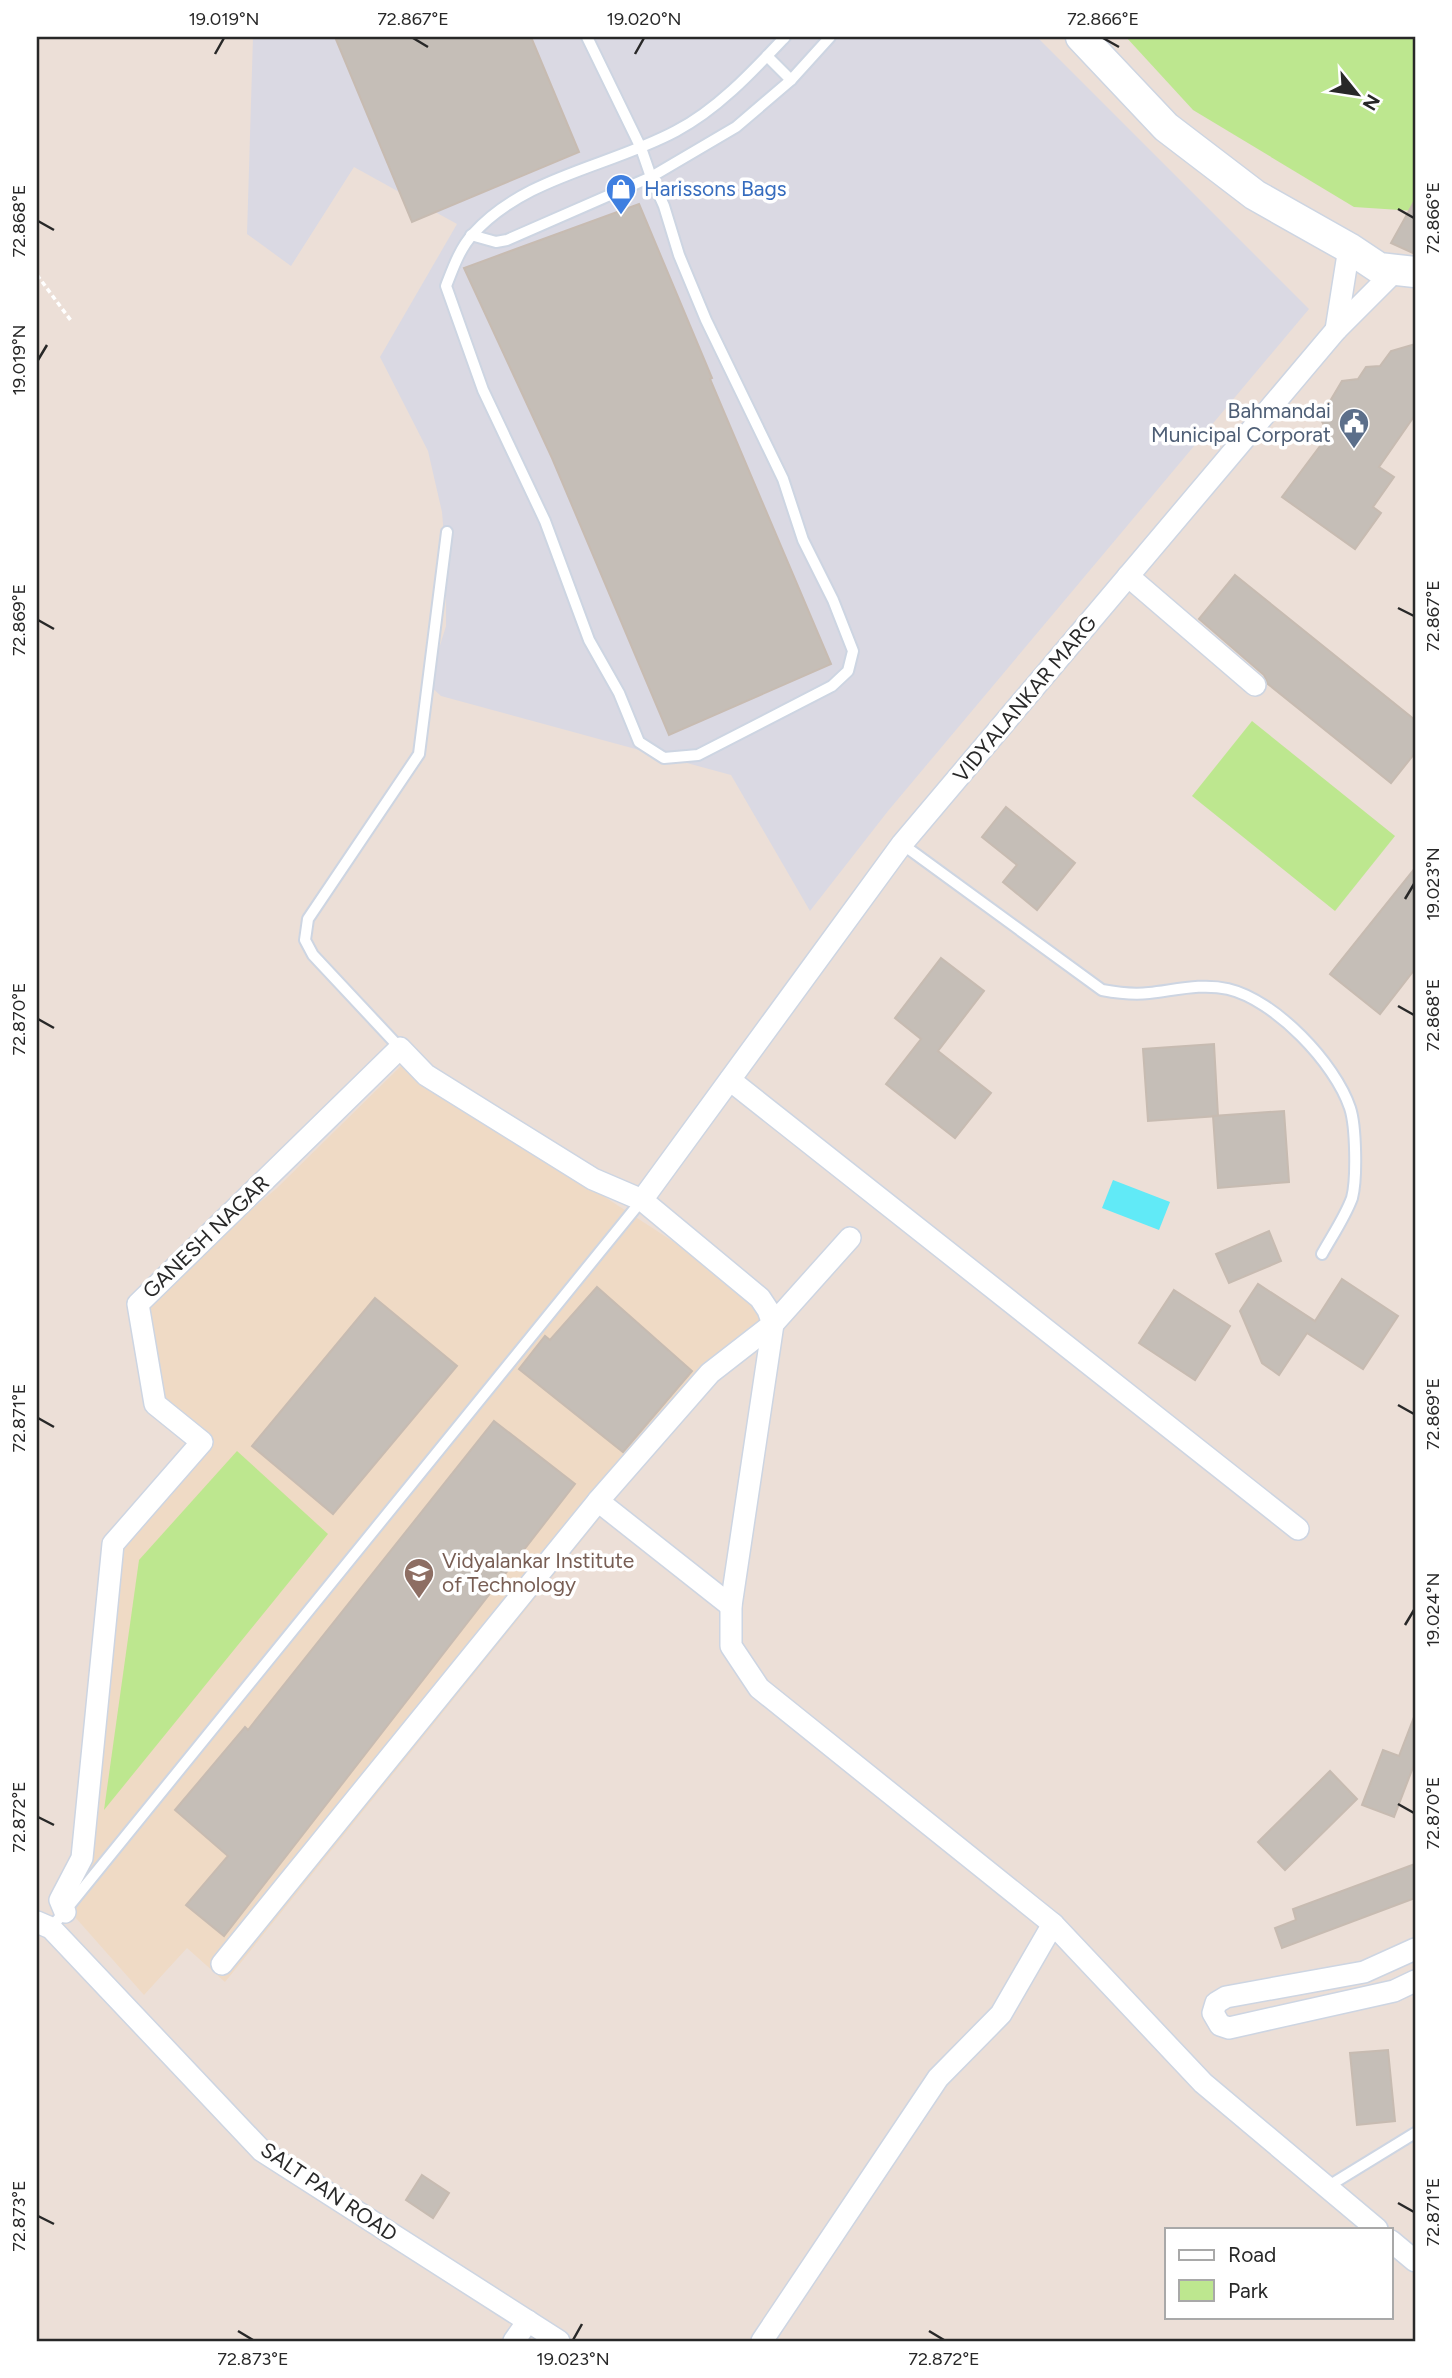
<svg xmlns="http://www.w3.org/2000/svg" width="1452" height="2378" font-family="Figtree,sans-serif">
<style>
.industrial{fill:#dad9e3}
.education{fill:#efdac5}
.green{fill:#bde78f}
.water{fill:#61eaf7}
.building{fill:#c5beb7;stroke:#c7bbb1;stroke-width:2}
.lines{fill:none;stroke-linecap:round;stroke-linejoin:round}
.service-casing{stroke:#cdd5e2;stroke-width:14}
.minor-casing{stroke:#cdd5e2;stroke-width:24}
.secondary-casing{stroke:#cdd5e2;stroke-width:33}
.path{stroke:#fff;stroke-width:3.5;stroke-dasharray:5 3.5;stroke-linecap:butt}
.service{stroke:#fff;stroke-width:10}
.minor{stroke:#fff;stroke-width:21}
.secondary{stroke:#fff;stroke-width:30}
.ticks{fill:none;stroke:#282828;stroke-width:2.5}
.labels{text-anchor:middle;stroke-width:7;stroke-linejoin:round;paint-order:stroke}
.shop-label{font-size:21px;fill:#366cbe;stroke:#fff;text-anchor:start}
.service-label{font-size:21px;fill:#4e5e75;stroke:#fff;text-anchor:end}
.street-label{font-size:21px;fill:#282828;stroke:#fff}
.education-label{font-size:21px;fill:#785e54;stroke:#fff;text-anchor:start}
.neatline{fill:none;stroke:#282828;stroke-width:2.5}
.ticks-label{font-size:18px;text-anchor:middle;fill:#282828}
</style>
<rect width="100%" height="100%" fill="#ecdfd7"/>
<polygon class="industrial" points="253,37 1037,37 1309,309 888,811 810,911 731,775 441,696 428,684 446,626 446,560 442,512 428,451 380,357 457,224 354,167 291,266 247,234"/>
<polygon class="education" points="402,1065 760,1298 768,1310 225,1982 187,1948 144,1995 60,1900 82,1858 113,1544 202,1442 155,1404 138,1304 276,1189"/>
<g class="green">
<polygon points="1126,37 1415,37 1415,211 1354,207 1193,110"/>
<polygon points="1252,721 1395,836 1335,911 1192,796"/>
<polygon points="237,1451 328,1534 104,1810 139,1560"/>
</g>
<polygon class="water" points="1113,1180 1170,1202 1159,1230 1102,1208"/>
<g class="building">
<polygon points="335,37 531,37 579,152 412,222"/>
<polygon points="1415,200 1415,254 1391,243"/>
<polygon points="639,204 712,378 710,379 831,664 669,735 552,458 464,268"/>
<polygon points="1415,344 1415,415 1379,467 1394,477 1373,507 1381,513 1355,549 1282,497 1329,434 1320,418 1342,381 1358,379 1366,367 1380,366 1391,351"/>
<polygon points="1235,575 1415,720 1415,753 1391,783 1268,684 1264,675 1199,619"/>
<polygon points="1006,807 1075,863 1037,910 1003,882 1017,865 982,837"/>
<polygon points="1415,868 1415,969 1380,1014 1330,974"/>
<polygon points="941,958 984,991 938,1051 991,1093 955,1138 886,1084 921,1039 895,1018"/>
<polygon points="1214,1044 1218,1116 1148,1121 1143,1049"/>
<polygon points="1284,1111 1289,1182 1218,1188 1213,1116"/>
<polygon points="1269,1231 1281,1261 1229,1283 1216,1254"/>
<polygon points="1342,1279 1398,1316 1363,1369 1307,1333 1279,1375 1262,1363 1240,1311 1258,1284 1315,1321"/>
<polygon points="597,1287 692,1371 623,1452 519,1369 545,1336 550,1340"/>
<polygon points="1174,1290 1230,1326 1195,1380 1139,1343"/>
<polygon points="375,1298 457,1366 333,1514 252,1446"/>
<polygon points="494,1421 575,1484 224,1936 186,1905 228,1856 175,1810 245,1727 248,1730"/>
<polygon points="1414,1717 1415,1762 1394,1817 1362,1805 1383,1750 1399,1756"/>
<polygon points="1330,1771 1357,1799 1285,1870 1258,1842"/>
<polygon points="1415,1864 1415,1898 1282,1948 1275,1928 1296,1920 1293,1909"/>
<polygon points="1388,2050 1395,2121 1357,2125 1350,2053"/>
<polygon points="422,2175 449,2193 433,2218 406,2200"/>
</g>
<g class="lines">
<g class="service-casing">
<g id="service">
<path d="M587 37 641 148 651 177 664 206 679 255 706 320 783 479 803 540 833 600 853 651 848 671 832 686 698 755 664 758 639 742 619 693 589 640 545 521 483 390 446 286C453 268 460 248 473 234 525 176 609 167 676 131 718 109 753 71 785 37"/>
<polyline points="767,56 791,80"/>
<polyline points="471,235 496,242 507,240 651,177 736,127 791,80 830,37"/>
<path d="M902 844 1102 990C1118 993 1133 995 1149 993 1176 990 1202 983 1228 989 1275 1000 1335 1063 1350 1108 1356 1126 1357 1179 1352 1198 1345 1217 1332 1236 1322 1254"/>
<polyline points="400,1048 313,955 305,940 308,919 419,754 447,532"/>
<polyline points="51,1928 642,1200"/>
<polyline points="1327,2187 1415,2133"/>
</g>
</g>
<g class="minor-casing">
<g id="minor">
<polyline points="1336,330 1349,248"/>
<polyline points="1128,576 1255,685"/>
<polyline points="730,1080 1298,1529"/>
<polyline points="642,1200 902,844 1336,330 1396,270"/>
<polyline points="598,1501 731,1606"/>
<polyline points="65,1912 60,1900 82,1858 113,1544 202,1442 155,1404 138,1304 400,1048 426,1075 593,1179 642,1200 760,1298 768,1310 773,1324 731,1606 731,1646 759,1688 1053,1924 1203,2083 1377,2229"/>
<polyline points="37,1922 51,1928 262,2151 559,2341"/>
<polyline points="1415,1949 1364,1972 1226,1997 1216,2003 1213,2013 1220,2025 1229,2028 1394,1991 1415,1981"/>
<polyline points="222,1964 598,1501 710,1373 773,1324 850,1238"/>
<polyline points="1391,2241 1415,2261"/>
<polyline points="514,2341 528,2321"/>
<polyline points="762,2341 938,2078 1001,2014 1053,1924"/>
</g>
</g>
<g class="secondary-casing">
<polyline id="secondary" points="1081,37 1166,127 1255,195 1349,248 1379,268 1415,272"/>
</g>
<polyline class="path" points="37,275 72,322"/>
<use href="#service" class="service"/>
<use href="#minor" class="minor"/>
<use href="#secondary" class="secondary"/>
</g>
<path class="ticks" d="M413 38 428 47M1103 38 1119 47M215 54 224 38M635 54 644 38M1398 209 1414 218M38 221 54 230M38 360 47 345M1398 608 1414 616M38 620 54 629M1405 899 1414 884M1398 1006 1414 1015M38 1019 54 1028M1398 1405 1414 1414M38 1418 54 1427M1405 1625 1414 1610M1398 1804 1414 1813M38 1817 54 1825M1398 2203 1414 2212M38 2216 54 2224M238 2331 253 2340M929 2331 944 2340M573 2340 582 2324"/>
<defs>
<g id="shop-pin" transform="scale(1.575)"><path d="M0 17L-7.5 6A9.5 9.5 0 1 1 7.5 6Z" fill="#3f7fe0" stroke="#fff"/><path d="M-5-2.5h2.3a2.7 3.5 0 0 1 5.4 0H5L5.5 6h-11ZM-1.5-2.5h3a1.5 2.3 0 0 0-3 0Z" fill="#fff"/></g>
<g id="civic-pin" transform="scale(1.575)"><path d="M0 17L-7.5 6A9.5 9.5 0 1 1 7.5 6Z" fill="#5c6f8a" stroke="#fff"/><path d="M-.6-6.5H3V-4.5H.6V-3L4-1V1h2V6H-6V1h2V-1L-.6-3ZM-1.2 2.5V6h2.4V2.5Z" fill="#fff"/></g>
<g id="university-pin" transform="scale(1.575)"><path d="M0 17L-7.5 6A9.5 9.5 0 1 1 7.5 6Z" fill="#8d6e63" stroke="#fff"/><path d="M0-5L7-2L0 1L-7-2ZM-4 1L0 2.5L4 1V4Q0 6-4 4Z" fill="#fff"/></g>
</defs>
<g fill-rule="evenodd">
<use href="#shop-pin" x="621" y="189"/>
<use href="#civic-pin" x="1354" y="423"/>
<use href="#university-pin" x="419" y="1573"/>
</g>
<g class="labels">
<g class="shop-label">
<text x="644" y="196">Harissons Bags</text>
</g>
<g class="service-label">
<text x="1331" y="418">Bahmandai<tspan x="1331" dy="24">Municipal Corporat</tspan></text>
</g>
<g class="street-label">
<text transform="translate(1025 699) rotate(-50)" y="7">VIDYALANKAR MARG</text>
<text transform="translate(206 1237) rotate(-44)" y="7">GANESH NAGAR</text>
<text transform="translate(329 2192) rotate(34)" y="7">SALT PAN ROAD</text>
</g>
<g class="education-label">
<text x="442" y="1568">Vidyalankar Institute<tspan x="442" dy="24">of Technology</tspan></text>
</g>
</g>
<rect width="1452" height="2378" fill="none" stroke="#ffffff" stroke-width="77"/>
<rect x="1165" y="2228" width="228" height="91" fill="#ffffff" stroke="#a9a9a9" stroke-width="2"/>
<rect x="1179" y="2250" width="35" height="10" fill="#ffffff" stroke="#a9a9a9" stroke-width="2"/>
<text x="1228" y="2262" font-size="21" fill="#282828">Road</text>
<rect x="1179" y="2280" width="35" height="21" fill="#bde78f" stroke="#a9a9a9" stroke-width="2"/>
<text x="1228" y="2298" font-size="21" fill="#282828">Park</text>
<g transform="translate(1357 94) rotate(120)" stroke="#ffffff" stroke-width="5" paint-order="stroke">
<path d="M0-5L12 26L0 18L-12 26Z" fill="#282828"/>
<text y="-10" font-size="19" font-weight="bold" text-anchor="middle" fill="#282828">N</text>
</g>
<rect x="38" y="38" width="1376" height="2302" class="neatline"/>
<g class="ticks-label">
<text x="224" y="25">19.019°N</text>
<text x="413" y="25">72.867°E</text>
<text x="644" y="25">19.020°N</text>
<text x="1103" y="25">72.866°E</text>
<text transform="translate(1433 218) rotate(-90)" y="6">72.866°E</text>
<text transform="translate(19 221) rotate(-90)" y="6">72.868°E</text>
<text transform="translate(19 360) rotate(-90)" y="6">19.019°N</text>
<text transform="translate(1433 616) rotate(-90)" y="6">72.867°E</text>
<text transform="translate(19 620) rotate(-90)" y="6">72.869°E</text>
<text transform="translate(1433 884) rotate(-90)" y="6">19.023°N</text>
<text transform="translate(1433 1015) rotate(-90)" y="6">72.868°E</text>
<text transform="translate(19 1019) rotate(-90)" y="6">72.870°E</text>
<text transform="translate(1433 1414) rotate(-90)" y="6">72.869°E</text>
<text transform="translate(19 1418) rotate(-90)" y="6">72.871°E</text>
<text transform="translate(1433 1610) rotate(-90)" y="6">19.024°N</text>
<text transform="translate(1433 1813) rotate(-90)" y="6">72.870°E</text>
<text transform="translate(19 1817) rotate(-90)" y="6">72.872°E</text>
<text transform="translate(1433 2212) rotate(-90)" y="6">72.871°E</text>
<text transform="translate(19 2216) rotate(-90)" y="6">72.873°E</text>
<text x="253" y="2365">72.873°E</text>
<text x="573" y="2365">19.023°N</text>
<text x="944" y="2365">72.872°E</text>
</g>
</svg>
